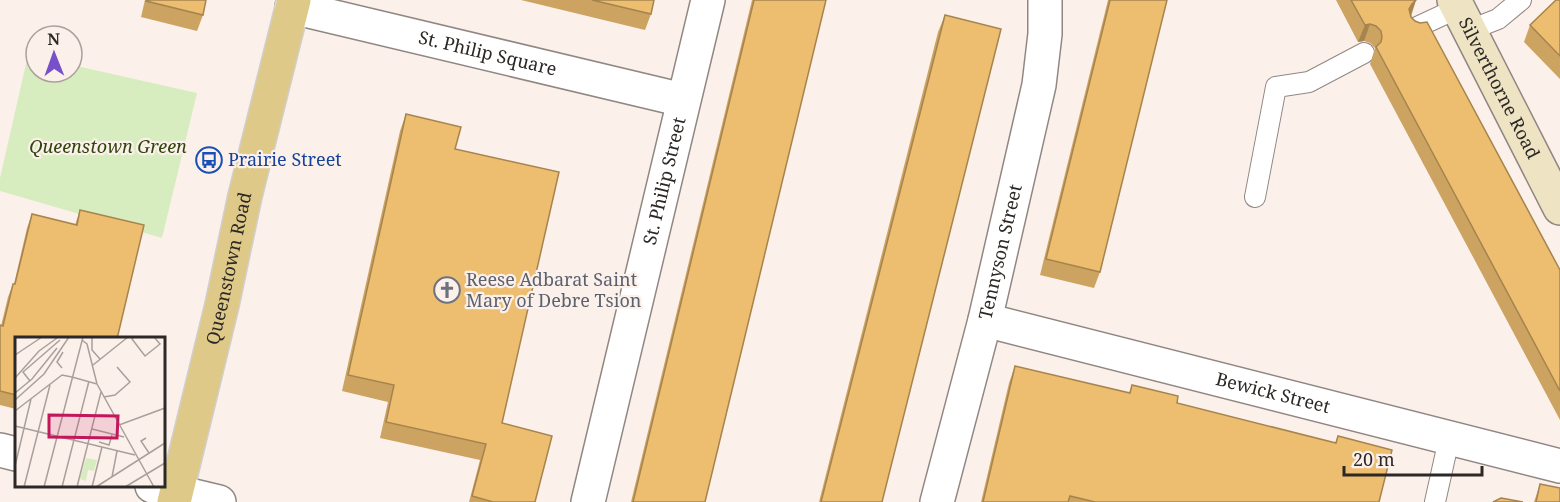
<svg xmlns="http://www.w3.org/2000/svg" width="1560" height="502" font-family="'Noto Serif',serif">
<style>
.green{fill:#d7edbf}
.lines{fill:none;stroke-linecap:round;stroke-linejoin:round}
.service-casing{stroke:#918782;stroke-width:22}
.minor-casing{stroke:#918782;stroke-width:36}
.secondary-casing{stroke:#918782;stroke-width:36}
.primary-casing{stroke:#d1d0cf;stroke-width:36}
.service{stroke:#fff;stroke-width:20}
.minor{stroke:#fff;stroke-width:33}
.secondary{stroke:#eee4c3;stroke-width:33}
.primary{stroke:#dec988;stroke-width:33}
.wall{fill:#cca360}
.shaded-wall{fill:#a6844e}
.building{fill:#edbd70;stroke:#a6844e;stroke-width:1.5}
.labels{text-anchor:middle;stroke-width:4.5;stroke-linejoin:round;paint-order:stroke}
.street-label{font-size:18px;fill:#2c2826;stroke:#fcf0eb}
.park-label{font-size:18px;font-style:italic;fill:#2f450d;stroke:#fcf0eb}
.transit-label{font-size:18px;fill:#164399;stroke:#fcf0eb;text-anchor:start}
.worship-label{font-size:18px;fill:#5b616d;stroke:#fcf0eb;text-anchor:start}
.inset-road{fill:none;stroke:#a9a09c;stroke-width:1.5}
.view{fill:#c2185b;fill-opacity:0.15;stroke:#c2185b;stroke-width:3}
.inset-edge{fill:none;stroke:#2c2826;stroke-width:3}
</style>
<rect width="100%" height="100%" fill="#fcf0eb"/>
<polygon class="green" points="28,55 36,57 36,72 72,72 72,65 197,93 162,238 0,191 0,178"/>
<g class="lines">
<g class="service-casing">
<g id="service">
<polyline points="1415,28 1458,8"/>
<polyline points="1470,30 1498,19 1521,0"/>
<polyline points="1255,197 1276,87 1309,82 1364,53"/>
<polyline points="1435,502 1449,439"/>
</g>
</g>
<g class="minor-casing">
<g id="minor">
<path id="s1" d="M292 7 683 100"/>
<path id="s2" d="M985 320 1560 466"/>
<polyline points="0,450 16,454"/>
<polyline points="152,486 219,502"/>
<path id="s3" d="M588 502 708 0"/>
<path id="s4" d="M937 502 985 320 1039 85 1045 34V0"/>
</g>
</g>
<g class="secondary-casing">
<g id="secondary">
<path id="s5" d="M1454 0 1560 208"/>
</g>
</g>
<g class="primary-casing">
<g id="primary">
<path id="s6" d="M174 502 222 305 245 196 294 0"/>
</g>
</g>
<use href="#service" class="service"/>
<use href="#minor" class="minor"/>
<use href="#secondary" class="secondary"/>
<use href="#primary" class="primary"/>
</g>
<g class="wall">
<polygon points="145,0 206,0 203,15 197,31 141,17"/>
<polygon points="521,0 654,0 651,14 645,30"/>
<polygon points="752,0 826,0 705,502 631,502"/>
<polygon points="1108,0 1167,0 1100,272 1094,288 1040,275"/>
<polygon points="1336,0 1416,0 1411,17 1560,270 1560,420 1370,64 1375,48 1370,43 1364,41 1358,42"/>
<polygon points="1560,0 1560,79 1524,42 1530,25"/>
<polygon points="945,15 882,502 819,502 938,32"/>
<polygon points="406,114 455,149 502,423 535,502 469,502 480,460 380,438 388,402 342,391 400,131"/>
<polygon points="80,210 144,225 16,339 16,409 0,405 0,325 1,326 8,297 13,284 14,284 27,228 32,214 75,225"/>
<polygon points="1015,366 1129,393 1132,385 1177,403 1335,443 1338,436 1379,502 981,502 1009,383"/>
<polygon points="1540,484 1560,502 1534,502"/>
</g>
<g class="shaded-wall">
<polygon points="1416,0 1410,17 1403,26 1412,4"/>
<polygon points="1370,24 1364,41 1358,42 1365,25"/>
</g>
<g class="building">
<polygon points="147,0 206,0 203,15 146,1"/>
<polygon points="592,0 654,0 651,14"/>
<polygon points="754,0 826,0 705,502 633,502"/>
<polygon points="1110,0 1167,0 1100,272 1046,259"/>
<polygon points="1351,0 1416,0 1412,4 1409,9 1411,17 1415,21 1420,23 1427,22 1560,270 1560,391 1376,47 1381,42 1382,37 1381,31 1376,26 1370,24 1365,25"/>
<polygon points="1556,0 1560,0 1560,56 1530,25"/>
<polygon points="945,15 1001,29 882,502 821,502"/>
<polygon points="406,114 461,127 455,149 559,172 502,423 552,436 535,502 493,502 472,496 486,444 386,422 394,385 348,375"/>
<polygon points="80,210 144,225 117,339 16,339 16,395 0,391 0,325 3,326 13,284 15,284 32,214 77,225"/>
<polygon points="1015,366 1130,393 1132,385 1178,396 1177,403 1336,443 1338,436 1392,450 1379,502 1095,502 1070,496 1068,502 983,502"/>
<polygon points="1540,484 1560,488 1560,502 1536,502"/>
<polygon points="1501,498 1523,502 1493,502"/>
</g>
<defs>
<g id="bus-ring" transform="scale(1.35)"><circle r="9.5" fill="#fcf0eb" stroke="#1a4fb4" stroke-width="1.5"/><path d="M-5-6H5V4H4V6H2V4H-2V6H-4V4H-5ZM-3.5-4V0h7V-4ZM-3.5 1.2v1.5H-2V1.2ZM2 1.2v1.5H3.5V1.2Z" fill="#1a4fb4"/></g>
<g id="church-ring" transform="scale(1.35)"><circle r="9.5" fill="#fcf0eb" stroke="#6b7280" stroke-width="1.5"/><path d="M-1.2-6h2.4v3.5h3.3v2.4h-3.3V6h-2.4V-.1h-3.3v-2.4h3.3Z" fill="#6b7280"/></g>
</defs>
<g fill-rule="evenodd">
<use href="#bus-ring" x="209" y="160"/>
<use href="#church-ring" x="447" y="290"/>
</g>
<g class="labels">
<g class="street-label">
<text dy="6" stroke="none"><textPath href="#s1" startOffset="201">St. Philip Square</textPath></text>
<text dy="6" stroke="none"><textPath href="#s5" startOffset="99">Silverthorne Road</textPath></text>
<text dy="6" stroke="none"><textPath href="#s3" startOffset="330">St. Philip Street</textPath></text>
<text dy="6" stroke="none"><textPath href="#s4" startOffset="258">Tennyson Street</textPath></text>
<text dy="6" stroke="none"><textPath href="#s6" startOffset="240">Queenstown Road</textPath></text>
<text dy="6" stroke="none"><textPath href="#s2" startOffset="297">Bewick Street</textPath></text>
</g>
<g class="park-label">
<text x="108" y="153">Queenstown Green</text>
</g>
<g class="transit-label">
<text x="228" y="166">Prairie Street</text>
</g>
<g class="worship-label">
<text x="466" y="286">Reese Adbarat Saint<tspan x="466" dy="21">Mary of Debre Tsion</tspan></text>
</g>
</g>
<g transform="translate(15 337)">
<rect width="150" height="150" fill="#fcf0eb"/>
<path d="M71 121 82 123 79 134 73 133 71 144 65 142Z" fill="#d7edbf"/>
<path class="inset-road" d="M77 0V13L85 22M119 0 117 2 130 19 145 7 139 0M67 3 72 7 82 47 139 150M0 18 27 0M78 28 113 0M47 31 42 25 48 15M57 40 82 47M0 41 24 14 42 1M15 44 8 35 45 3M0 56 17 42 42 11M89 60 100 58 115 45 102 30M0 63 29 37 54 0M0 74 47 38 57 40M104 88 150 71M0 89 120 118M77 92 109 100M131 101 126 104 134 116M84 105 94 108 97 98M0 129 16 62M97 140 102 114M9 150 35 48M29 150 68 0M47 150 74 44M62 150 86 55M77 150 87 110M81 150 150 106M110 150 150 126"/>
<path class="view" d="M34 78 103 79 102 101 34 100Z"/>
<rect width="150" height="150" class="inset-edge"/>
</g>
<g transform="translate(54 54) rotate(359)"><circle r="28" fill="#fcf0eb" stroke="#a9a09c" stroke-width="1.5"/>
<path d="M0-4.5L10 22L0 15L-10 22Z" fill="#7851ca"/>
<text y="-9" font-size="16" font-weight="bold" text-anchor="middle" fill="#2c2826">N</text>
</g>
<path d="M1344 466v9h138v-9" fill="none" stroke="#2c2826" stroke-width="3"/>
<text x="1353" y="466" font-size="18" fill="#2c2826" stroke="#fcf0eb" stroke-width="4.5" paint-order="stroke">20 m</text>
</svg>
